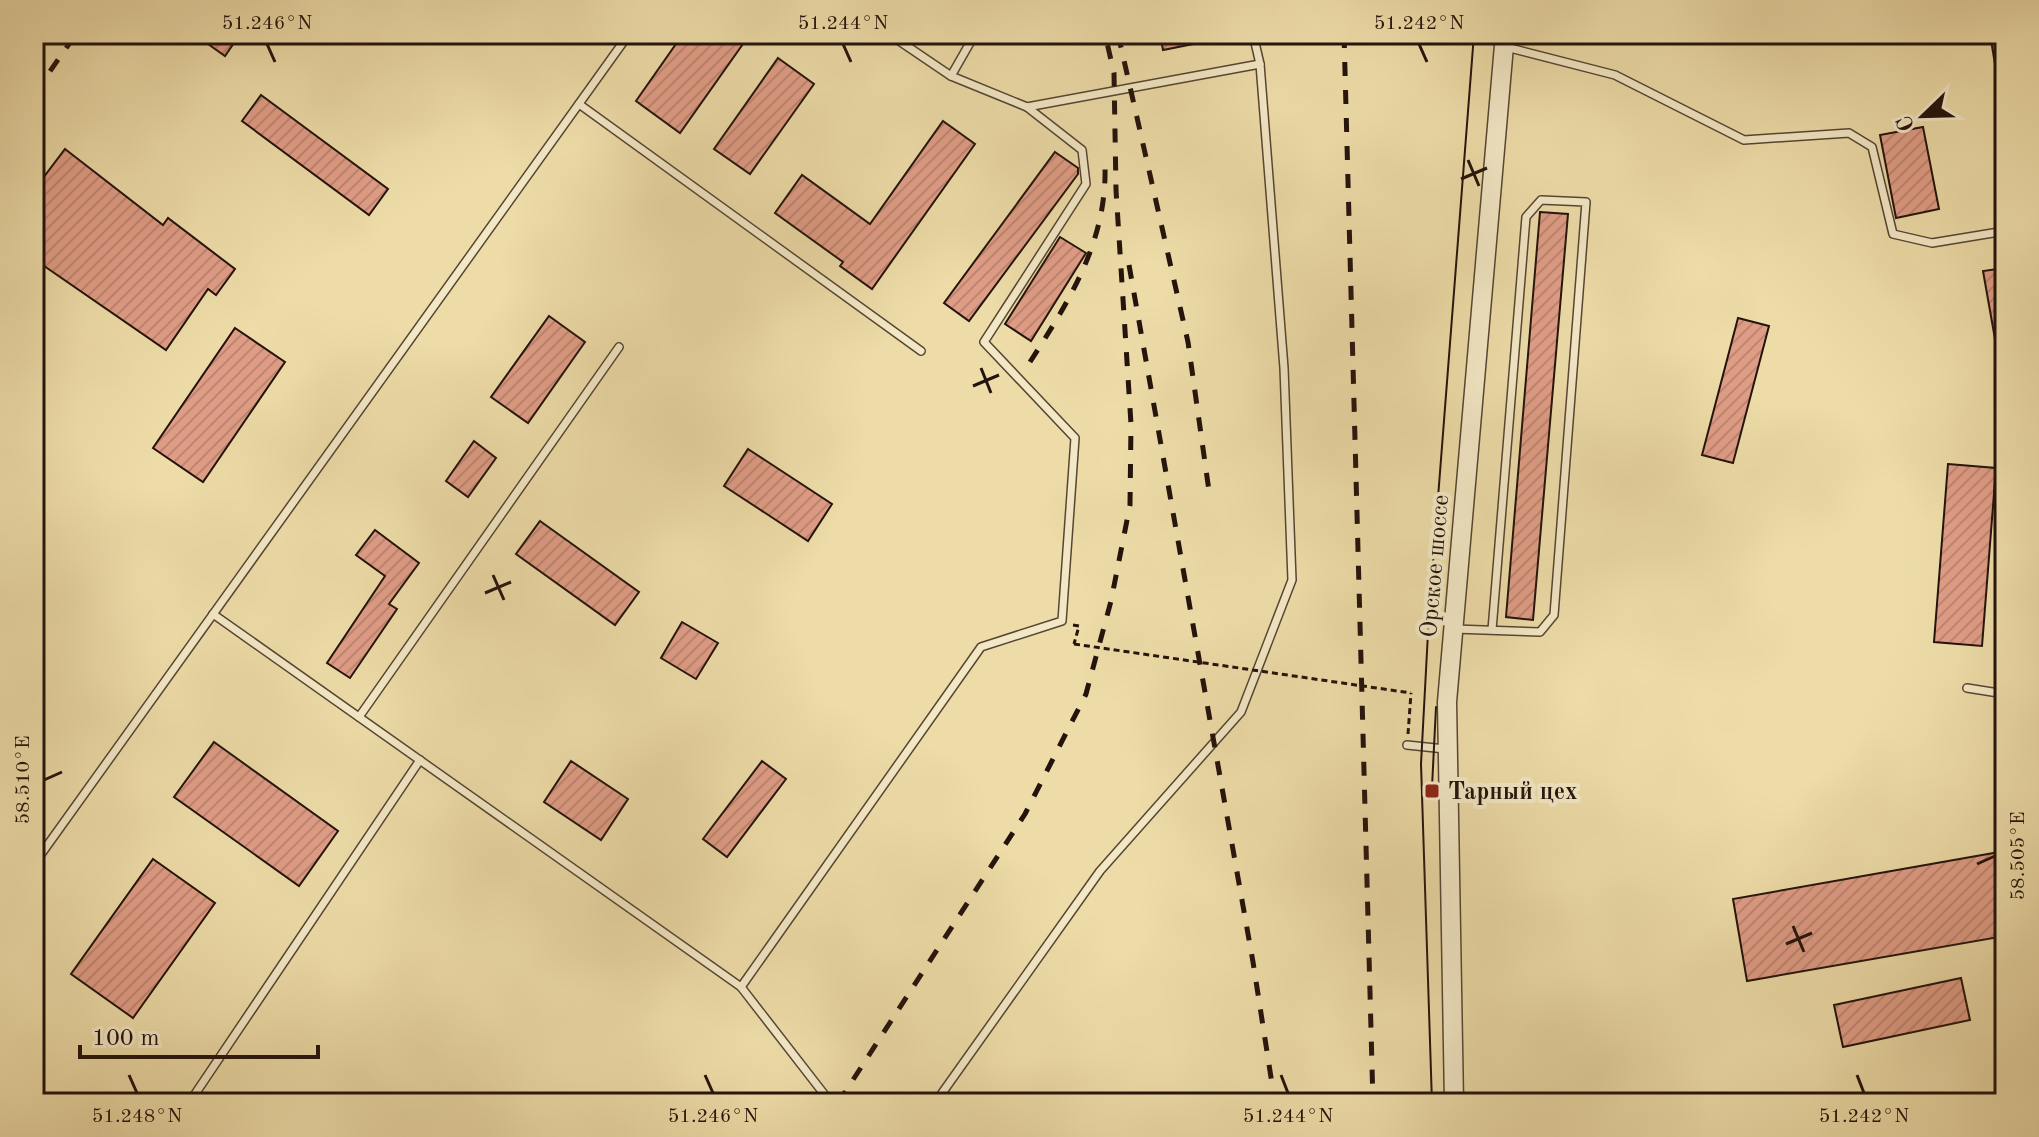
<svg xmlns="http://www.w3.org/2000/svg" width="2039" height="1137" font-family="'Old Standard TT',serif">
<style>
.building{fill:url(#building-hatch);stroke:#23130c;stroke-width:2}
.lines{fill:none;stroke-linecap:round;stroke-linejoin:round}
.service-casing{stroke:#564533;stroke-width:10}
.tertiary-casing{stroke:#564533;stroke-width:21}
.path{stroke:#23130c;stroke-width:3;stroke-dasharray:6 4;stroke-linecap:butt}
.service{stroke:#f3e8c6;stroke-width:7}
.tertiary{stroke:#f3e8c6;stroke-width:18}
.tram{stroke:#23130c;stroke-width:2}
.rail{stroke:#23130c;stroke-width:5;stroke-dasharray:14 14;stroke-linecap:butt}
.path-bridge{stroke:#23130c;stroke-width:3;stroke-dasharray:6 4;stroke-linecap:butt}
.ticks{fill:none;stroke:#23130c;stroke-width:3}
.poi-dot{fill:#8f2418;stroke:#f3e8c6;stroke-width:3}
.labels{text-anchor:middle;stroke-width:8;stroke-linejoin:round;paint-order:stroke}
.street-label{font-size:24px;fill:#23130c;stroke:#f3e8c6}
.poi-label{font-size:24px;font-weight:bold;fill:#23130c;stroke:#f3e8c6;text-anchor:start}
.neatline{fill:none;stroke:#23130c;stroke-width:3}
.ticks-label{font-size:20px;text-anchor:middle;fill:#23130c}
</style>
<defs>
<pattern id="building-hatch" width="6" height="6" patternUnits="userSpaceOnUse" patternTransform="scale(2)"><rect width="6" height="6" fill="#e09d86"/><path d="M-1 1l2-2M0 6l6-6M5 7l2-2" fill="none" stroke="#c08672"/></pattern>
</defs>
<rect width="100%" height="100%" fill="#eddca8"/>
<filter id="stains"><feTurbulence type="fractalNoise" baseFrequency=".0025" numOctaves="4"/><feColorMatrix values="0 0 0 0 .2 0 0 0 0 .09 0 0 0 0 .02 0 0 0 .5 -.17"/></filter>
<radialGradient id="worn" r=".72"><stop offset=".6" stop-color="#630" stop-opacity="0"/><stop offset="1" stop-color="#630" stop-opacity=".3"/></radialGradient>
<g class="building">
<polygon points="194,34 240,34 225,56"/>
<polygon points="683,34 750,34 680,133 636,101"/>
<polygon points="1160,34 1213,34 1214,40 1163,50"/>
<polygon points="1990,34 2005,34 2005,81 1998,82"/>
<polygon points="778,58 814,84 750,174 714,149"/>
<polygon points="261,95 388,189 369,215 242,121"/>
<polygon points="943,121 975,144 872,289 840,266 843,262 775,213 802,175 870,224"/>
<polygon points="1923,127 1939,209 1896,218 1880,135"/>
<polygon points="65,149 163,225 168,218 235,269 216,295 208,289 166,350 34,259 34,177 40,182"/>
<polygon points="1055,152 1078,168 1078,174 969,321 944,303"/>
<polygon points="1540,212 1568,214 1533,620 1506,617"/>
<polygon points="1060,237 1086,253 1031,341 1005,324"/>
<polygon points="2005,268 2005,355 1998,356 1983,271"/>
<polygon points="549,316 585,342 528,423 491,397"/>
<polygon points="1738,318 1769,326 1733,463 1702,455"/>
<polygon points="235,328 285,362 203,482 153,448"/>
<polygon points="474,441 496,458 468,497 446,481"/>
<polygon points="748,449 832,504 808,541 724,486"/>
<polygon points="1948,464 1996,468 1982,646 1934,642"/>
<polygon points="540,521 639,592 615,625 516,554"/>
<polygon points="375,530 419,563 389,604 397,609 350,678 327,663 385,576 356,555"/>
<polygon points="682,622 718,643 696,679 661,658"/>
<polygon points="214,742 338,831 299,886 174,797"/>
<polygon points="571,761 628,799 601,840 544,802"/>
<polygon points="762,761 786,779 727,857 703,839"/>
<polygon points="2005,851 2005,936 1747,981 1733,899"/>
<polygon points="153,859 215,903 133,1018 71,974"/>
<polygon points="1961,978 1970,1020 1843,1047 1834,1005"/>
</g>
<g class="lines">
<g class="service-casing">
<g id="service">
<polyline points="889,34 951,76 1027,107 1260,64"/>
<polyline points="34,35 35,34"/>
<polyline points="1506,47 1615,75 1744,140 1849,133 1872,147 1893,234 1932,243 2005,231"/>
<polyline points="951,76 975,34"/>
<polyline points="579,104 921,351"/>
<polyline points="213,614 741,987 831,1103"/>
<polyline points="1455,629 1540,632 1554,615 1586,202 1541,200 1526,217 1492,630"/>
<polyline points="1967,688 2005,694"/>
<polyline points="359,717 619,347"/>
<polyline points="1407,745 1445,749"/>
<polyline points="34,864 629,34"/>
<polyline points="741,987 981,647 1062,621 1075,438 984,342 1086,184 1082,150 1027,107"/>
<polyline points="189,1103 420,760"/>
<polyline points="935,1103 1100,871 1241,712 1292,580 1284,368 1260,64 1253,34"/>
</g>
</g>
<g class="tertiary-casing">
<polyline id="tertiary" points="1454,1103 1447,702 1505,34"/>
</g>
<g class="path">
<polyline points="1073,625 1079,626 1074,644"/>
<polyline points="1408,734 1411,693"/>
</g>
<use href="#service" class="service"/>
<use href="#tertiary" class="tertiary"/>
<g class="tram">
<polyline points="1432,787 1436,707"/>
<polyline points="1432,1103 1421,764 1429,614 1474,34"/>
</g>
<g class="rail">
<polyline points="1118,34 1188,342 1209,491"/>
<polyline points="1344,34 1373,1103"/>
<polyline points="34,94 76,34"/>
<polyline points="1129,265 1253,962 1275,1103"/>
<path d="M1030 362C1069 301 1107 242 1105 166"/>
<polyline points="838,1103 1025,814 1086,694 1111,601 1130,505 1131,424 1116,190 1114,73 1105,34"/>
</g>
<polyline class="path-bridge" points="1074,644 1411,693"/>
</g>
<path class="ticks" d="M267 44 275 62M843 44 851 62M1419 44 1427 62M1468 160 1479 186M1461 179 1487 168M981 368 991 393M973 386 999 375M493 575 504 600M485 593 511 582M44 780 62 772M1977 864 1995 856M1793 926 1804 952M1786 944 1812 933M129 1075 137 1093M705 1075 713 1093M1281 1075 1288 1093M1857 1075 1864 1093"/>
<rect class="poi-dot" x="1424" y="783" width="16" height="16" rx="4"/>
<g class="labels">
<g class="street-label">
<text transform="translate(1434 566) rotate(-85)" y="8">Орское шоссе</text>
</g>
<g class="poi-label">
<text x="1448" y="799">Тарный цех</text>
</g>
</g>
<rect width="2039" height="1137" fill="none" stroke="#eddca8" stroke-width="88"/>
<g transform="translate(1923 116) rotate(247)" stroke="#f3e8c6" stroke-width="6" paint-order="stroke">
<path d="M0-6L14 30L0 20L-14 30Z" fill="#23130c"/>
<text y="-12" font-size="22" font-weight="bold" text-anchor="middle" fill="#23130c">С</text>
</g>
<path d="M80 1045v12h238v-12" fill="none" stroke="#23130c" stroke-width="4"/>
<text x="92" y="1045" font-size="24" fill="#23130c" stroke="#f3e8c6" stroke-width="6" paint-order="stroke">100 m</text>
<rect x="44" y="44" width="1951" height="1049" class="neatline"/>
<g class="ticks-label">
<text x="267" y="29">51.246°N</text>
<text x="843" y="29">51.244°N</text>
<text x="1419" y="29">51.242°N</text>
<text transform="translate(22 780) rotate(-90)" y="7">58.510°E</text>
<text transform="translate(2017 856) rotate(-90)" y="7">58.505°E</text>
<text x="137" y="1122">51.248°N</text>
<text x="713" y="1122">51.246°N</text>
<text x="1288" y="1122">51.244°N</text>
<text x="1864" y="1122">51.242°N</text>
</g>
<rect width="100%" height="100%" filter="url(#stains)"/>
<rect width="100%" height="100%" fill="url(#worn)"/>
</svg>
